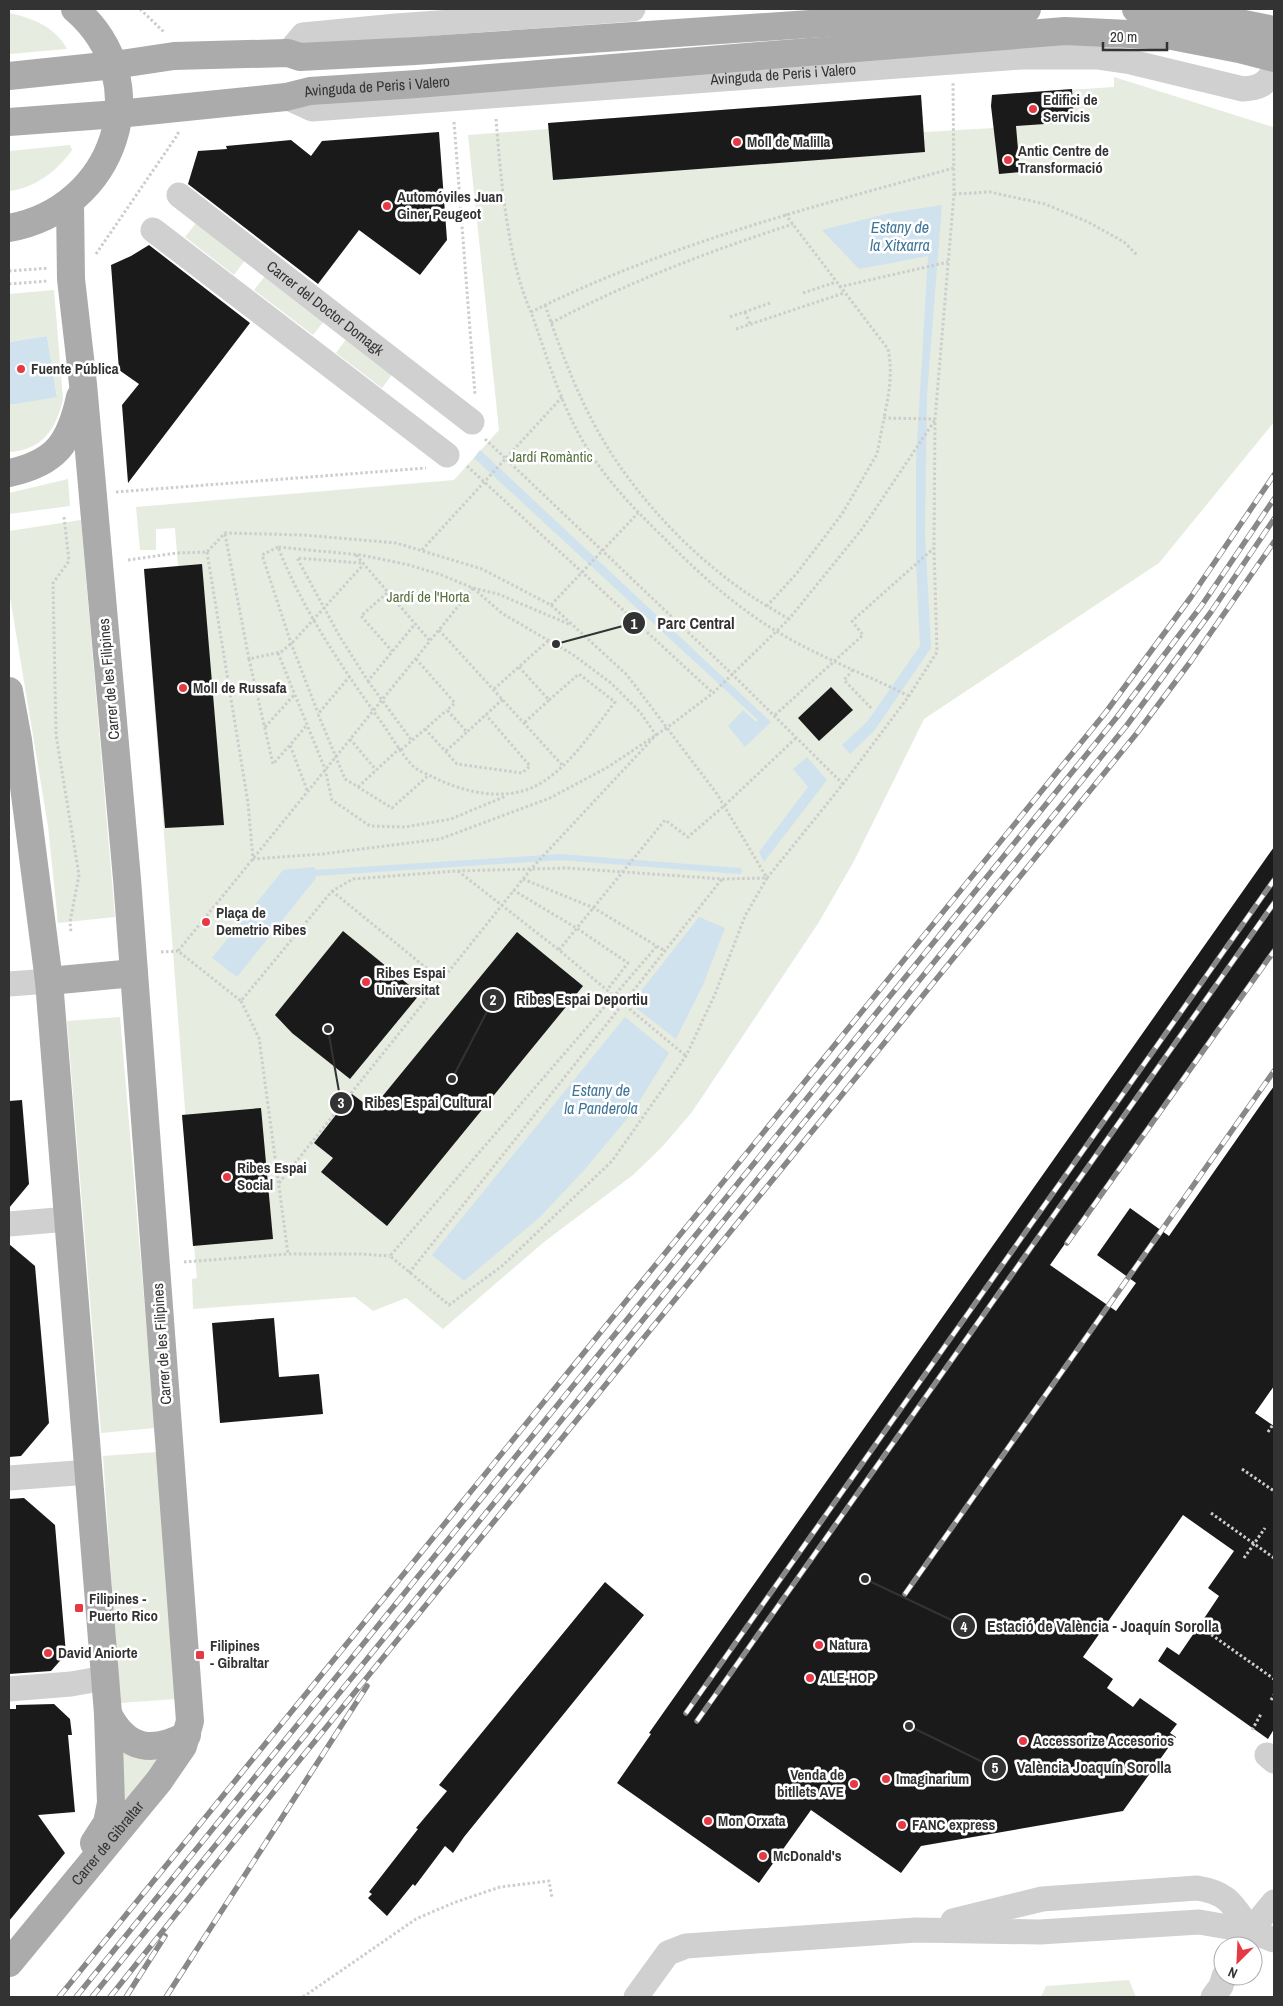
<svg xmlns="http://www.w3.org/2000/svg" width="1283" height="2006" font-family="'Archivo Narrow',sans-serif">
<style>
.green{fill:#e6ecdf}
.water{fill:#cfe2ee}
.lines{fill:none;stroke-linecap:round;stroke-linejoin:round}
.stream{stroke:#cfe2ee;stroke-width:6}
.building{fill:#1a1a1a}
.path{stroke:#cdcdcd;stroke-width:3;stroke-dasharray:2.5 2.5;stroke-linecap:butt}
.minor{stroke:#d0d0d0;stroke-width:25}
.major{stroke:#ababab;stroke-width:28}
.rail-casing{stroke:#888;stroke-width:5.5}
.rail{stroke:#fff;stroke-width:4;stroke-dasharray:11;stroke-linecap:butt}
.poi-dot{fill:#e63946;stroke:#fff;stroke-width:2}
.labels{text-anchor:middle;stroke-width:5;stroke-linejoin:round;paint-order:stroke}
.street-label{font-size:15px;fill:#333;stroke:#fff}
.poi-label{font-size:15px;font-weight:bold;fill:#333;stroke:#fff;text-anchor:start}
.park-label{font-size:15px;fill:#56703f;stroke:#fff}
.water-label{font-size:16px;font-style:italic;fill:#3f7597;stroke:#fff}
.leader{fill:none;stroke:#333;stroke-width:2}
.callout-dot{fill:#333;stroke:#fff;stroke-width:2}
.mark-label{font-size:15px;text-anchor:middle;font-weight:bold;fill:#fff}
.callout-label{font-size:16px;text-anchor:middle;font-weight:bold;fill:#333;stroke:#fff;stroke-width:5;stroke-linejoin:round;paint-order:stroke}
</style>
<rect width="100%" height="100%" fill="#fff"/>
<g class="green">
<path d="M9 13C33 18 55 27 67 49L9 54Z"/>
<polygon points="1114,77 1273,127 1274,125 1274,422 1159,563 924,719 854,861 819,922 692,1112 662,1147 633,1175 544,1242 443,1329 406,1298 373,1311 355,1297 193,1309 192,1279 197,1278 182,1115 185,1114 185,1110 144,569 178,566 175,528 156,529 156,550 140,550 136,507 454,480 499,430 468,135 548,129 548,123 921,95 924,132 994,128 992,95 1114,87"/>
<path d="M70 145 72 150C57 171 35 188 9 191V151Z"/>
<polygon points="196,223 245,260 234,275 185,237"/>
<polygon points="265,276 324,321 313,335 254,290"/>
<path d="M54 290 63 399C56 429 43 450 9 452V405L57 396 47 336 9 342V294Z"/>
<polygon points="347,338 393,373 382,388 336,353"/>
<polygon points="68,479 70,506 9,514 9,493"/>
<polygon points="81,520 115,917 58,923 48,826 9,591 9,531"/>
<polygon points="120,1017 155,1428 101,1433 67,1021"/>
<polygon points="157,1452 176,1699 120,1703 103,1456"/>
<polygon points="126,1749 163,1752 124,1812 122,1754"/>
<polygon points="1129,1980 1136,1997 1041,1997 1046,1986"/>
</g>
<g class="water">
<polygon points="942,205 927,395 925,533 931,648 874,731 850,754 842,745 867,722 920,646 916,563 916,460 928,256 859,269 822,230 890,213"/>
<polygon points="47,336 57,397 9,405 9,342"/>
<polygon points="480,450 771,722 745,747 728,726 743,710 756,722 758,720 474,458"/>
<polygon points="807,757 827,780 764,862 759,852 808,787 793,769"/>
<polygon points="315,867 316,878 237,977 212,958 283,870"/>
<polygon points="699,917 725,928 703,985 676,1039 631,1004"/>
<polygon points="625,1017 669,1053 632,1113 586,1168 540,1217 464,1281 432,1255"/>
</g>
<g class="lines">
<polyline class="stream" points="315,873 560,857 739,871"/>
</g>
<g class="building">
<polygon points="1072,89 1074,122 1016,126 1020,172 999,174 991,106 992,95"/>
<polygon points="921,95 925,152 553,180 548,123"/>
<polygon points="439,132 447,240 420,275 359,230 318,284 188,184 198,151 227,149 226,146 291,140 311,156 322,141"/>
<polygon points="149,245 250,323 128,483 122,405 139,384 119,370 111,265 131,256"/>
<polygon points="202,564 224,825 165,828 144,569"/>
<polygon points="831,687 853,710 819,741 798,718"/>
<polygon points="1274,847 1274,947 1050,1265 1116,1311 1136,1283 1097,1255 1130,1208 1169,1236 1274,1086 1274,1386 1255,1413 1274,1426 1274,1729 1268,1739 1158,1661 1167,1647 1179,1655 1207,1614 1219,1596 1208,1588 1234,1551 1183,1515 1083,1657 1113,1679 1107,1688 1133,1707 1140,1698 1177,1724 1170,1733 1176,1737 1123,1811 921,1846 901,1873 811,1810 759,1883 617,1783 651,1734 649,1733"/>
<polygon points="343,931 420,994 350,1079 292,1033 275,1015"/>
<polygon points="517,932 583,986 387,1226 321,1172 333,1158 314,1143 352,1094 372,1109"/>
<polygon points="22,1100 29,1184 9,1208 9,1101"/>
<polygon points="261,1108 273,1239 193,1246 182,1115"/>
<polygon points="9,1244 35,1266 49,1423 21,1456 9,1457"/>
<polygon points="274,1318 279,1377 319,1374 323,1414 220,1423 212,1323"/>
<polygon points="24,1498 55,1525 66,1654 51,1671 9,1674 9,1499"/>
<polygon points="605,1582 644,1615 464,1837 453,1853 445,1846 415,1886 413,1884 387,1916 368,1898 372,1894 369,1892 418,1829 416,1828 447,1791 439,1785"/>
<polygon points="54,1704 70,1719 72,1735 68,1735 75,1812 38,1815 65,1853 9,1921 9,1709 16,1709 16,1705"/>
</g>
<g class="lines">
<g class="path">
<polyline points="140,9 165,33"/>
<path d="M496 119C501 179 507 258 531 312"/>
<polyline points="454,122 475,395"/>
<polyline points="954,194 990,192 1045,204 1088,222 1124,242 1137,255"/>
<path d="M785 214 888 349C893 373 889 394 884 418"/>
<polyline points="96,254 178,134 178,131"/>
<polyline points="9,271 49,268"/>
<polyline points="9,284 48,281"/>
<polyline points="839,287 948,262"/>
<polyline points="803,293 836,282"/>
<path d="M545 305C561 351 578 398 603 440 641 504 703 568 767 606"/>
<polyline points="745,312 750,324"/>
<polyline points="730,317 770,303"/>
<path d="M551 323C628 282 710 251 793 224"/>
<polyline points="736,329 844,293"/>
<polyline points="485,439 733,675 843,784"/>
<polyline points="467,466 713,693"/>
<polyline points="116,492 426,468"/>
<polyline points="64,517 69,561 53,583 56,735 79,875 70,922 71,933"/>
<polyline points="225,534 249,659 281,652 293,642 363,565"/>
<polyline points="278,547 262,555 291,643 318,713"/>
<polyline points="422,550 562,397"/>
<polyline points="207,552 248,803 253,859 322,854 440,839 550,798 608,767 668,727 713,693 789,619 862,529 935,420"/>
<polyline points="356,555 430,641"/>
<polyline points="128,560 177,553 207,552 225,533 304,535 396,543 482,569 551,605 627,675 717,794 767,878 745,916 715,994 686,1056 612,1161 502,1266 449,1305 390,1256 657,946"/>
<polyline points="361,563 297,558 340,637 368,681 415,624"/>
<polyline points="473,588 178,951 241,1001 332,891 353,879 456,871 567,868 723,879 767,878 843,784 909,696 937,652 934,548 935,419 954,194 953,83"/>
<polyline points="387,593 361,616 392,651"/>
<polyline points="551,605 638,513"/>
<polyline points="789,619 767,606 797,573 842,514 877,454 884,418 935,419"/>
<polyline points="439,630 563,766"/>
<polyline points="278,653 325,769 332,800 370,826 405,827 451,819 506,796"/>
<polyline points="249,659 273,764 290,745"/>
<polyline points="416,659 455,703 447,710 467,732 503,699"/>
<polyline points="519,667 549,700 524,723"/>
<polyline points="853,670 844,680 872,709"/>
<polyline points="350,676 318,714 345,779 392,808 429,775"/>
<polyline points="368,681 412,741"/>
<polyline points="494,689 549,640"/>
<path d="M909 696C865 674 819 657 776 631 735 606 697 572 663 537 631 506 604 478 581 438 559 399 546 354 531 312 665 245 811 207 954 168"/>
<path d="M549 700 579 674 615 702C593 730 572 764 541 783 509 803 464 793 433 777 427 774 418 771 413 766 401 754 392 737 382 723 343 669 302 609 278 547L361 555 409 565 439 574 473 588 498 594 571 625"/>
<polyline points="775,715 863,635 852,621 934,548"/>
<polyline points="265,727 295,694"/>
<polyline points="425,729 457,764 522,773 530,766 486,715"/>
<polyline points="350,739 376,770"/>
<polyline points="401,750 447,710"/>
<polyline points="446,751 467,732"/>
<polyline points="358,787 400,748"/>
<polyline points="307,790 290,745 307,725"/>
<polyline points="458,871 559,950 686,1056"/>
<polyline points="523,879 594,908 665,951"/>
<polyline points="513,890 578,929 628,963 607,990"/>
<polyline points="332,891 441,980"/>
<polyline points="559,950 665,820 688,837 724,806 797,737"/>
<polyline points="161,952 178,951"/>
<polyline points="241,1001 259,1038 288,1254 361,1254 390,1256"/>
<polyline points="279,1183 531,869 656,735 640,712 611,683 572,654 503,614 473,588"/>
<polyline points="184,1262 288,1254"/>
<polyline points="409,1273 722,879"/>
<polyline points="1268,1432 1274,1423"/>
<polyline points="1242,1469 1274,1491"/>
<polyline points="1211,1513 1274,1558"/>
<polyline points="1244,1558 1265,1528"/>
<polyline points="1199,1626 1274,1679"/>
<polyline points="1271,1700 1274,1695"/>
<polyline points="1252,1730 1261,1714"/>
<polyline points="303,1997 416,1919 453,1903 500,1887 549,1881 552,1898"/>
</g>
<g class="minor">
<polyline points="288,53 303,35 396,26 633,9"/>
<path id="s1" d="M286 97 312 109 1022 57H1097L1131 62 1243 89C1258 88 1266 85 1274 71"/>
<path id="s2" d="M179 195 472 422"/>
<polyline points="153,230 447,455"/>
<polyline points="9,984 49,981"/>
<polyline points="9,1224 68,1219"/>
<polyline points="9,1478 89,1472"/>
<polyline points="9,1689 71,1684 105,1678"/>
<polyline points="1267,1755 1274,1761"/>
<path d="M953 1921 1042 1899 1197 1888C1230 1893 1233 1906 1251 1931"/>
<polyline points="1241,1942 1274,1902"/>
<polyline points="636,1997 668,1953 686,1946 916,1930 1040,1932 1199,1922 1251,1931 1274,1940"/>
<polyline points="1213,1997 1221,1986 1224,1976"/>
</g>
<g class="major">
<polyline points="1136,9 1174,10 1274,30"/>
<polyline points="9,76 114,65 174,56 288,53 300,57 415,51 1027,9"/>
<path id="s3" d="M9 122 118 114 286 97 310 91 417 84 1065 31 1172 36 1239 49 1274 58"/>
<path d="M9 228C115 209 159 82 75 9"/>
<path d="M9 473C56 463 70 443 80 397"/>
<polyline points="9,691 18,740 49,981 108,1714 111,1803 107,1823 94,1843"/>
<polyline points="49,981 134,973"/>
<path d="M108 1714C127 1751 153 1753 187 1735"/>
<path id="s4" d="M9 1963 159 1781 183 1746 190 1721 127 879 83 384 71 279 70 203"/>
</g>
<g class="rail-casing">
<g id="rail">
<polyline points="1067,1243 1274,951"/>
<polyline points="905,1594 1274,1071"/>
<polyline points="686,1713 1274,880"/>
<polyline points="697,1721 1274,903"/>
<polyline points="59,1997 1106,712 1191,597 1274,475"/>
<polyline points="76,1997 1117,717 1202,605 1274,499"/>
<polyline points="92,1997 1127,725 1211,612 1274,519"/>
<polyline points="110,1997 280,1784 1137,733 1191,661 1274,542"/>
<polyline points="126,1997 165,1936"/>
<polyline points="166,1997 367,1686"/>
</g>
</g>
<use href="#rail" class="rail"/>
</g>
<g class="poi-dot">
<circle cx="1033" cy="109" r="5"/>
<circle cx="737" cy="142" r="5"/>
<circle cx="1008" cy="160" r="5"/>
<circle cx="387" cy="206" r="5"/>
<circle cx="21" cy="369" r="5"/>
<circle cx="183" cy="688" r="5"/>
<circle cx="206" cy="922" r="5"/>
<circle cx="366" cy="982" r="5"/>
<circle cx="227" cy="1177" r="5"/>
<rect x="74" y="1603" width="10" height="10" rx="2.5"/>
<circle cx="819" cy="1645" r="5"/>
<circle cx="48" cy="1653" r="5"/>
<rect x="195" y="1650" width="10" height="10" rx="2.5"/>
<circle cx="810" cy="1678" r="5"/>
<circle cx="1023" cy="1741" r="5"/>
<circle cx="886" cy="1779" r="5"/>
<circle cx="854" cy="1784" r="5"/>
<circle cx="708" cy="1821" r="5"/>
<circle cx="902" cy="1825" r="5"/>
<circle cx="763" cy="1856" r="5"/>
</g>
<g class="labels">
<g class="street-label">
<text dy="5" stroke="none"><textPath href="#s1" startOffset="501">Avinguda de Peris i Valero</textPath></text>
<text dy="5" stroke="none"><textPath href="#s3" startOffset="370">Avinguda de Peris i Valero</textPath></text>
<text dy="5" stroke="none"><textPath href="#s2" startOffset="185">Carrer del Doctor Domagk</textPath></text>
<text transform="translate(109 679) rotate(-95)" y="5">Carrer de les Filipines</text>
<text transform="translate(162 1344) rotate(-94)" y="5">Carrer de les Filipines</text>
<text dy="5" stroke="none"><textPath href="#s4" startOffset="155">Carrer de Gibraltar</textPath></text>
</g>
<g class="poi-label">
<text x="1043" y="105">Edifici de<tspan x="1043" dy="17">Servicis</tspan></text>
<text x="747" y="147">Moll de Malilla</text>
<text x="1018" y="156">Antic Centre de<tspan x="1018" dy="17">Transformació</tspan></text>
<text x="397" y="202">Automóviles Juan<tspan x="397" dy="17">Giner Peugeot</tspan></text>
<text x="31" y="374">Fuente Pública</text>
<text x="193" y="693">Moll de Russafa</text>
<text x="216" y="918">Plaça de<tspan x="216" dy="17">Demetrio Ribes</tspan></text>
<text x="376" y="978">Ribes Espai<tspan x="376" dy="17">Universitat</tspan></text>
<text x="237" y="1173">Ribes Espai<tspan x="237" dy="17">Social</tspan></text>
<text x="89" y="1604">Filipines -<tspan x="89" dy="17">Puerto Rico</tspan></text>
<text x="829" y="1650">Natura</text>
<text x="210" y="1651">Filipines<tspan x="210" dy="17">- Gibraltar</tspan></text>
<text x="58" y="1658">David Aniorte</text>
<text x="820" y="1683">ALE-HOP</text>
<text x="1033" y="1746">Accessorize Accesorios</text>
<text x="844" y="1780" text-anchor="end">Venda de<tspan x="844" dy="17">bitllets AVE</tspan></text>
<text x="896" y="1784">Imaginarium</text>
<text x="718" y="1826">Mon Orxata</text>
<text x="912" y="1830">FANC express</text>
<text x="773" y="1861">McDonald's</text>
</g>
<g class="park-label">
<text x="551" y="462">Jardí Romàntic</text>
<text x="428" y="602">Jardí de l'Horta</text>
</g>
<g class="water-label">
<text x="900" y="233">Estany de<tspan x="900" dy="18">la Xitxarra</tspan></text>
<text x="601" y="1096">Estany de<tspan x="601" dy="18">la Panderola</tspan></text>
</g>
</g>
<path class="leader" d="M556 644L634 623M452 1079L493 1000M328 1029L341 1103M865 1579L964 1626M909 1726L995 1768"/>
<g class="callout-dot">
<circle cx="556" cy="644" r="5"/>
<circle cx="452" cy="1079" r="5"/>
<circle cx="328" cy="1029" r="5"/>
<circle cx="865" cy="1579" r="5"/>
<circle cx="909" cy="1726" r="5"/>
<circle cx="634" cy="623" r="12"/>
<circle cx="493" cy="1000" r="12"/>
<circle cx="341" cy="1103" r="12"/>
<circle cx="964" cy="1626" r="12"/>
<circle cx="995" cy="1768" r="12"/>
</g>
<g class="mark-label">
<text x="634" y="629">1</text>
<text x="493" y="1005">2</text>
<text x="341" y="1108">3</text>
<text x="964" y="1632">4</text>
<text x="995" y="1773">5</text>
</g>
<g class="callout-label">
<text x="696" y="629">Parc Central</text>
<text x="582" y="1005">Ribes Espai Deportiu</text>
<text x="428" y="1108">Ribes Espai Cultural</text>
<text x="1103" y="1632">Estació de València - Joaquín Sorolla</text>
<text x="1094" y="1773">València Joaquín Sorolla</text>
</g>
<rect width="1283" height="2006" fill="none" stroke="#333333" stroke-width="20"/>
<g transform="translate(1238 1961) rotate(204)"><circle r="24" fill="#ffffff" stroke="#adadad"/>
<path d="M0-4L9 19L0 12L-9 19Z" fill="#e63946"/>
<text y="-8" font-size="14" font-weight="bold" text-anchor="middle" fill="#333333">N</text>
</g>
<path d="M1103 42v8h64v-8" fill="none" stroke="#333333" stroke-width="2.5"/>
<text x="1110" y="42" font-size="15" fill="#333333" stroke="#ffffff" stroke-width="4" paint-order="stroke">20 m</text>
</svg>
